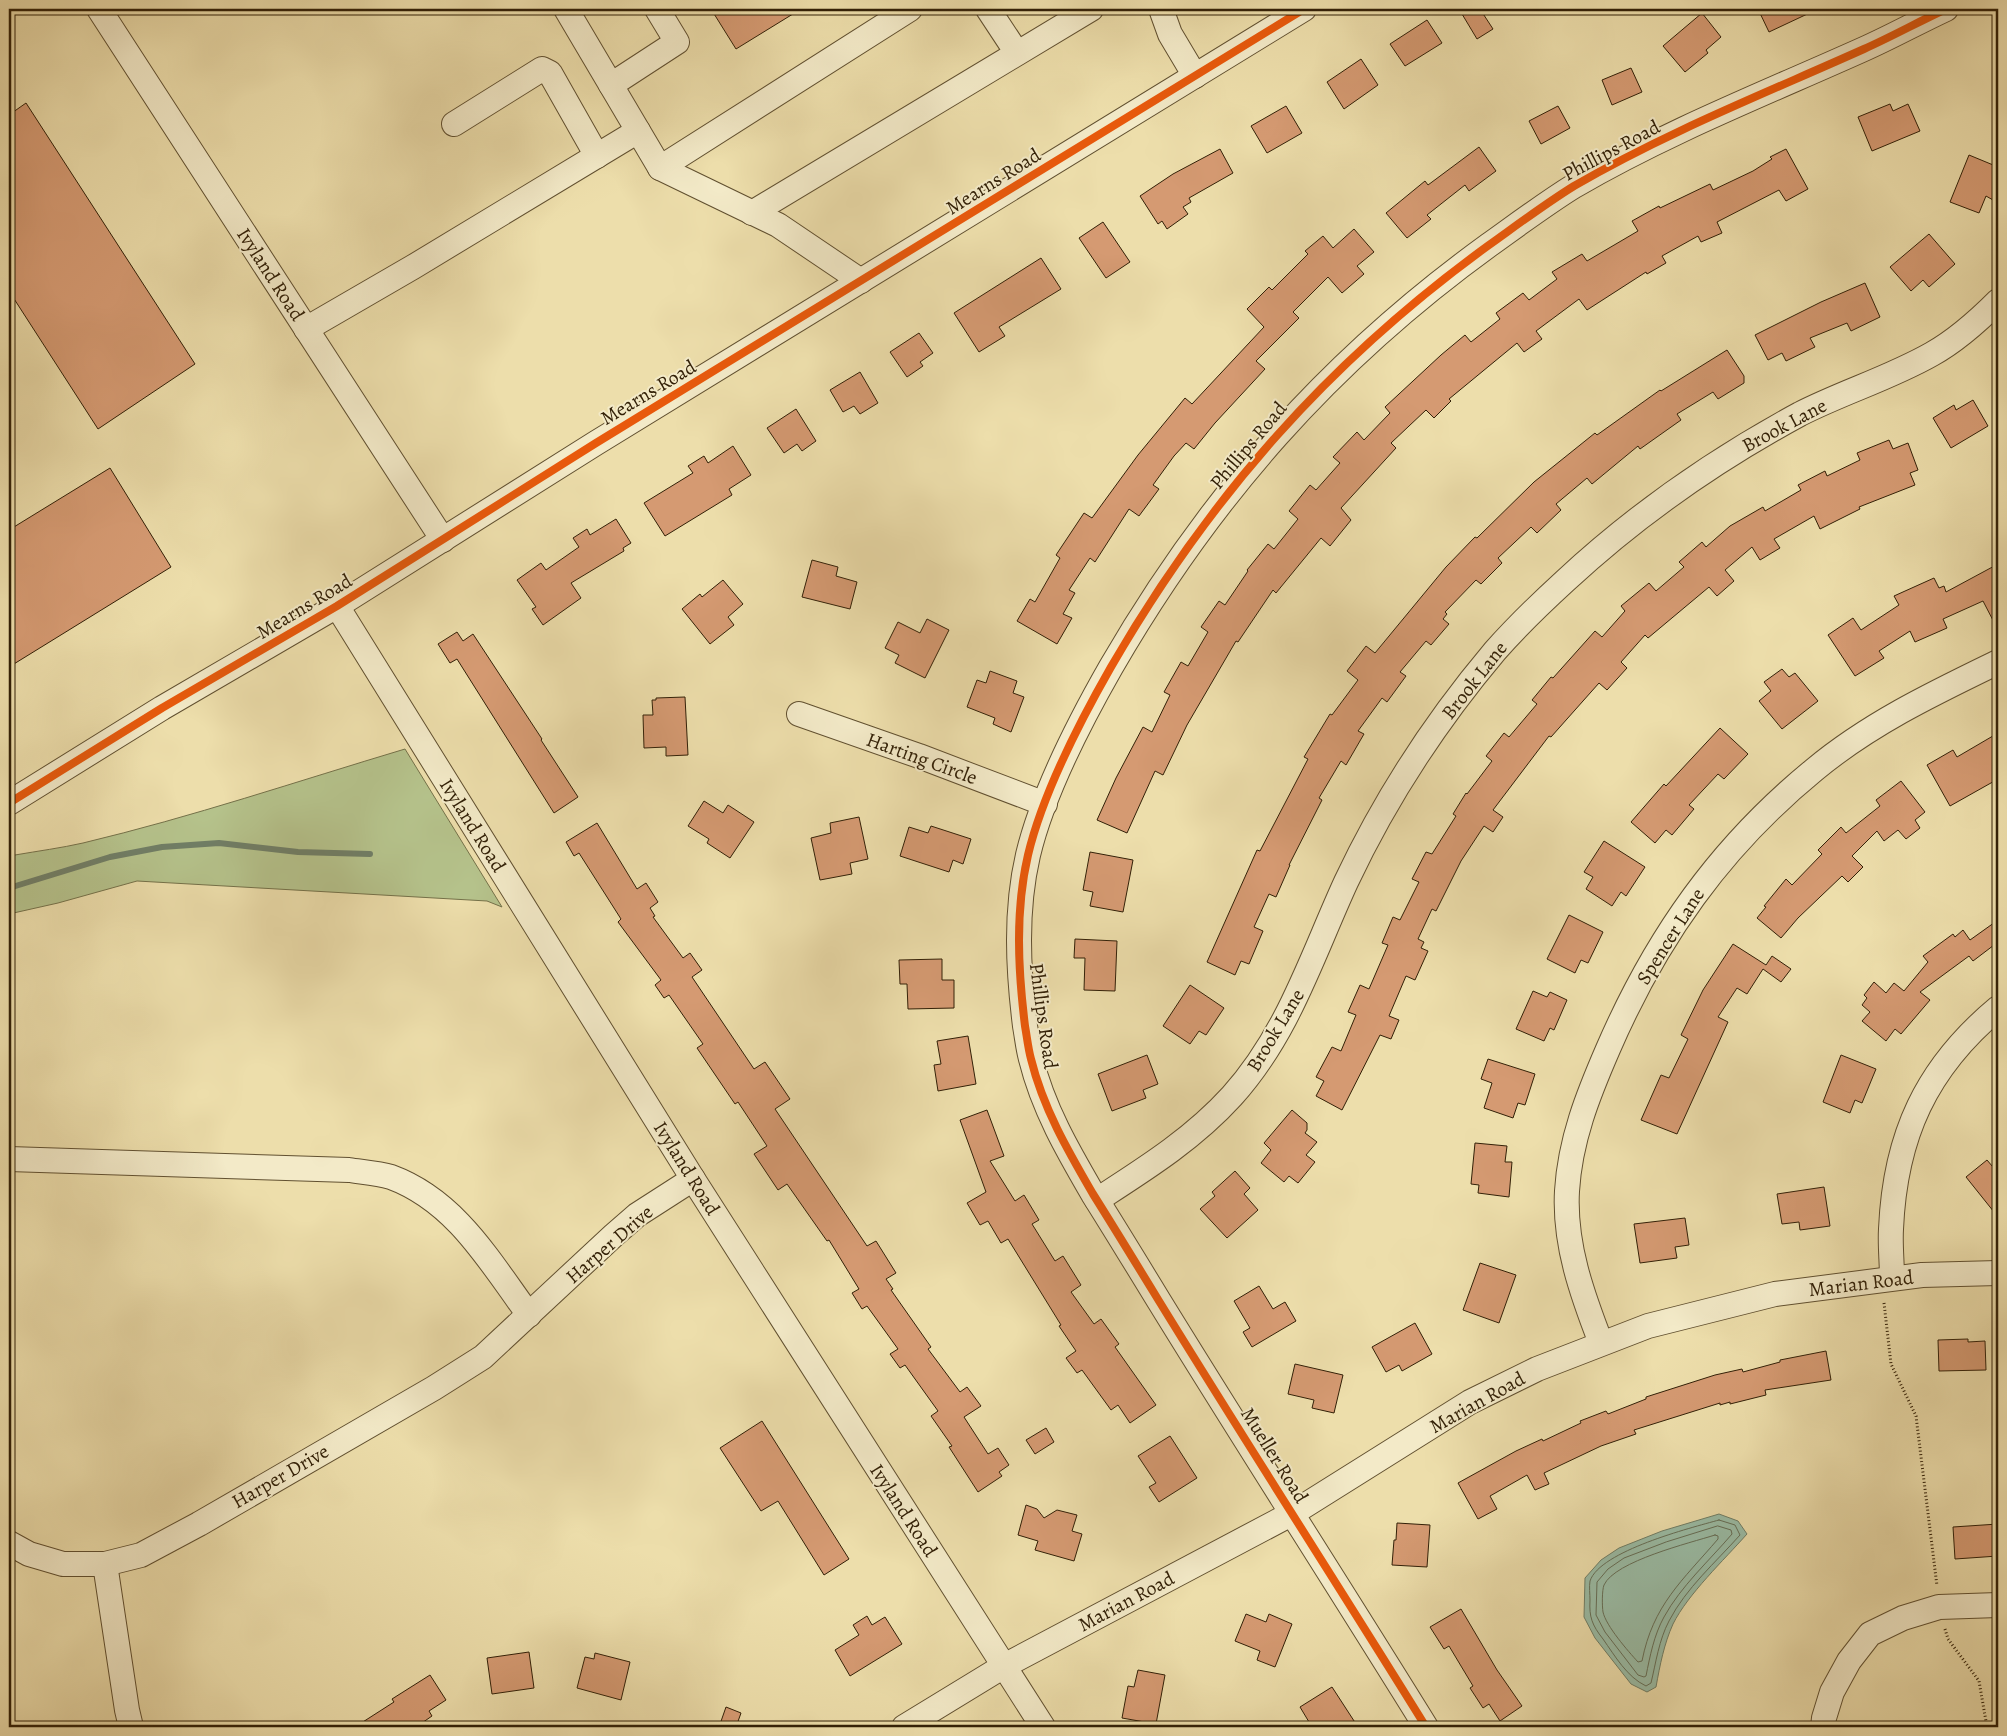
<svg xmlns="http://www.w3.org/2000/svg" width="2007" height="1736" font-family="Alegreya,serif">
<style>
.green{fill:#b5c28b;stroke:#747149}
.water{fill:#9abca5;stroke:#707e66}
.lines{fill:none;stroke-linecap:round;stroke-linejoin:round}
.shore{stroke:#666e56;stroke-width:1}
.stream{stroke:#707e66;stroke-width:6}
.building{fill:#d59a72;stroke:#322007}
.minor-casing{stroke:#615030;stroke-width:26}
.path{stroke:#322007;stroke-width:3;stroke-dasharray:1 2.5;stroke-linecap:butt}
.minor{stroke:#f3eac8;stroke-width:24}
.cycleway-casing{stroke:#f3eac8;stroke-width:11}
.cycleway{stroke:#e8590c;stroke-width:8}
.labels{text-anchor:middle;stroke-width:4;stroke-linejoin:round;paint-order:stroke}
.street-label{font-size:20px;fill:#322007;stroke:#f3eac8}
</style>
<rect width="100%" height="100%" fill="#eddeab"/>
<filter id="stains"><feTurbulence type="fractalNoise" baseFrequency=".004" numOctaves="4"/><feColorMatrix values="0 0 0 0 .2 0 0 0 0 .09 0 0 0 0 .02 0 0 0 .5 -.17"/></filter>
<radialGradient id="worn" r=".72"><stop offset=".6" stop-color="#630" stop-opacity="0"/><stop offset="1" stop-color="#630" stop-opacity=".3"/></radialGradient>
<path class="green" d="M405 749 502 907 487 901 137 881 58 903 9 914V854L15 855C38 851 61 848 83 843 192 817 298 781 405 749Z"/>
<path class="water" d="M1719 1514 1738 1521 1747 1534C1724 1560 1688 1594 1673 1624 1664 1644 1660 1665 1656 1687L1647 1692 1631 1684 1595 1638 1584 1617 1585 1578 1601 1560 1619 1548 1662 1531Z"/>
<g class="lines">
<g class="shore">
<path d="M1719 1520 1735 1525 1740 1535C1716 1562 1686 1588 1669 1621 1659 1640 1656 1662 1651 1683L1646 1686C1627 1677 1615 1656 1603 1639 1592 1625 1589 1617 1590 1600 1590 1595 1589 1586 1590 1581 1600 1551 1690 1528 1719 1520Z"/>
<path d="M1718 1526 1731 1530 1732 1534C1709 1561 1681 1586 1664 1617 1654 1635 1650 1656 1646 1676L1644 1677 1638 1675 1605 1632 1596 1615 1597 1582 1608 1569 1624 1558 1666 1542Z"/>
<path d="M1715 1535 1718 1536V1539C1682 1581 1653 1605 1642 1661L1638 1662C1628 1651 1606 1626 1603 1612 1602 1606 1602 1590 1604 1585 1615 1561 1690 1543 1715 1535Z"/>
</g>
<polyline class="stream" points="9,888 110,857 162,847 219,843 298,852 370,854"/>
</g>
<g class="building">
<polygon points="711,9 801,9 736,49"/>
<polygon points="1459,9 1480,9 1493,29 1477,39"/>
<polygon points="1758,9 1818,9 1769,32"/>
<polygon points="1702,13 1721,37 1706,50 1708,53 1685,72 1663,46"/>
<polygon points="1427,20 1442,43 1405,66 1390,44"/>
<polygon points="1361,59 1378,85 1344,109 1327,82"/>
<polygon points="1631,68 1642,92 1612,105 1602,80"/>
<polygon points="26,103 195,364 98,429 9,291 9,115"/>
<polygon points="1890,104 1893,111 1908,104 1920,131 1872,151 1858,117"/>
<polygon points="1286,106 1302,133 1267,153 1251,126"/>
<polygon points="1558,106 1570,128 1541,144 1529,121"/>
<polygon points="1479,147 1496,171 1469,191 1465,185 1427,215 1431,219 1407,238 1386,213 1425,181 1428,185"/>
<polygon points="1220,149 1233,173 1189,198 1191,202 1183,207 1188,214 1167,229 1162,221 1158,224 1140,196 1173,174"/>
<polygon points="1786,149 1808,189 1786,201 1779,190 1717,222 1722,233 1701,242 1698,236 1662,256 1666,263 1647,274 1646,272 1587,310 1579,299 1536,331 1542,339 1524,352 1517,343 1449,399 1451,401 1434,418 1426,410 1391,443 1396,448 1341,508 1351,520 1330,546 1321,538 1276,593 1273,590 1238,642 1236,641 1187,725 1163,775 1155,771 1127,833 1097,820 1116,778 1143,727 1152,732 1170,695 1164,692 1181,662 1188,666 1208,632 1201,627 1219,601 1225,605 1248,571 1247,570 1268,544 1274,549 1298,519 1289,511 1310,485 1316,490 1340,463 1333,457 1357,432 1364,440 1390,413 1385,407 1441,355 1465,335 1471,342 1500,319 1496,313 1523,293 1529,300 1557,279 1552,272 1582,254 1587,261 1638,231 1632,221 1659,206 1660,208 1710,184 1713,190 1753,171 1772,159 1770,157"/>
<polygon points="1969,155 1998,167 1998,187 1993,200 1986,196 1979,213 1950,202"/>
<polygon points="1103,222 1130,262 1106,278 1079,238"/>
<polygon points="1354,229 1374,252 1357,266 1364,274 1342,293 1328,277 1293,312 1299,318 1256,361 1265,369 1215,423 1194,449 1186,443 1174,456 1153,485 1159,489 1139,516 1129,509 1095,562 1090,558 1069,590 1075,593 1063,614 1072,618 1057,644 1017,621 1030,599 1035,602 1060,558 1056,555 1084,513 1092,518 1138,455 1185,398 1192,404 1264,327 1247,309 1269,287 1272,290 1308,254 1305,251 1323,236 1333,248"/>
<polygon points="1929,234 1955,264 1929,287 1923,280 1911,291 1890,267"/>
<polygon points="1041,258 1061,289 999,327 1005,336 979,352 954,313"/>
<polygon points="1865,283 1880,317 1851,331 1847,323 1810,338 1815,347 1786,361 1782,353 1768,360 1755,335 1821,302"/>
<polygon points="919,333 933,353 920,362 923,366 907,377 890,352"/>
<polygon points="1727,350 1744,376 1744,383 1718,399 1713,392 1677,414 1681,420 1640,449 1638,446 1592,484 1587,478 1556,504 1561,510 1537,533 1531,527 1498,558 1502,563 1481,584 1476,580 1445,612 1447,614 1443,619 1449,624 1431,645 1426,641 1400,672 1406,676 1387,702 1382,698 1358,731 1364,734 1346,765 1341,761 1319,798 1322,800 1289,865 1290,865 1276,897 1269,894 1254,927 1263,931 1249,964 1241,961 1235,975 1207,962 1257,850 1260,851 1308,759 1304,757 1330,714 1332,715 1358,680 1347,671 1366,646 1375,653 1446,567 1475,537 1477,538 1534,482 1595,433 1597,435 1660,390 1661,391"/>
<polygon points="860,372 878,403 860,414 854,406 843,412 830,390"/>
<polygon points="1973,400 1988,426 1951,448 1933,418 1954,405 1956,410"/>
<polygon points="796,409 816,441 802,451 797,444 784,453 767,428"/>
<polygon points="1889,440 1893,449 1908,443 1918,470 1910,473 1915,485 1859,507 1860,509 1820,529 1814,516 1774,539 1780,548 1760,560 1752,547 1725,570 1734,581 1717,596 1709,587 1648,638 1645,635 1621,662 1627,668 1607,690 1599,683 1551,737 1549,736 1493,810 1503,817 1493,832 1484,826 1461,861 1436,911 1432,909 1418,939 1424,942 1421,948 1428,951 1415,980 1406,976 1389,1016 1399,1020 1391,1039 1380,1035 1342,1110 1316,1096 1324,1081 1316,1077 1332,1047 1341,1051 1356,1015 1348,1012 1360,985 1369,989 1388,945 1382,943 1393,917 1400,920 1419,882 1412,879 1426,852 1432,854 1456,816 1453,814 1466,793 1467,794 1492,761 1486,756 1504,733 1509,737 1537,704 1532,700 1551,677 1553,678 1595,631 1602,637 1625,611 1621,606 1649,583 1656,591 1684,567 1679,562 1702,542 1706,547 1730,526 1763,507 1765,511 1801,490 1798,485 1825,471 1827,476 1860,460 1857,453"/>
<polygon points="733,446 751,475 729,489 732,495 665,536 644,503 693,473 688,466 704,456 708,463"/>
<polygon points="110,468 171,567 9,667 9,530"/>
<polygon points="616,519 631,543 623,548 624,551 571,583 581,598 543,625 532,609 536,607 517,580 541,563 546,570 579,547 573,538 587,529 590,535"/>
<polygon points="812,560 838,567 836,576 857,582 850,609 802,597"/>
<polygon points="1998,564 1998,630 1983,601 1943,619 1947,628 1915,642 1910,631 1879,651 1884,658 1855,676 1828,635 1853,618 1861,630 1899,605 1894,596 1934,578 1939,588 1944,586 1946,592"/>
<polygon points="723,580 743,604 728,617 734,625 710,644 682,609 700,594 702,597"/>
<polygon points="927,619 949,630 925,678 895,663 899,655 885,648 898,622 920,633"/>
<polygon points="457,632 463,641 473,634 542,739 541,740 578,797 554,813 457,659 450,663 438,644"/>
<polygon points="1782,669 1789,677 1795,673 1818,701 1782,729 1759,701 1771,691 1764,682"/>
<polygon points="990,671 1017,681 1013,693 1024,697 1011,732 993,724 995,718 967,707 977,680 986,683"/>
<polygon points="685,697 688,755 666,756 666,747 644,748 643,715 653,715 652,700 656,700 656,698"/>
<polygon points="1720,728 1748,754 1724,779 1718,774 1689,805 1694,809 1672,835 1666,830 1655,843 1631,822 1664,784 1666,786"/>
<polygon points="1998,733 1998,779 1950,806 1927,765 1953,750 1957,757"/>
<polygon points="1901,781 1925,812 1915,820 1920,828 1906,839 1898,830 1884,841 1877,831 1852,856 1863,867 1848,882 1842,876 1798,918 1781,938 1757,918 1766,907 1764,906 1786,879 1792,885 1822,854 1818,850 1841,827 1846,833 1880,806 1876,800"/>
<polygon points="704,801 723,813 728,805 754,822 730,858 707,843 709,839 688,826"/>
<polygon points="859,817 868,859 850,863 852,874 820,880 811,838 831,833 830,823"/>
<polygon points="597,823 637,889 646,883 658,902 650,908 655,916 653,917 683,958 690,953 702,970 692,977 754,1069 765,1062 790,1099 775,1109 867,1246 876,1241 896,1273 886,1279 893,1289 891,1290 931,1347 928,1349 960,1392 967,1387 981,1406 964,1417 988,1454 998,1448 1009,1465 999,1472 1002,1476 978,1492 949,1447 952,1446 931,1416 938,1411 905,1365 900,1368 890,1354 898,1349 867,1306 862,1309 852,1293 859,1289 829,1240 827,1241 787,1184 778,1190 754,1154 767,1146 738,1102 735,1104 697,1048 703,1044 669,995 664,998 655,985 661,980 618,922 621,919 579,853 574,856 566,842"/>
<polygon points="931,826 971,839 963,864 953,860 949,872 900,856 909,827 928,833"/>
<polygon points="1604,841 1645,867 1626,896 1621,892 1612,906 1586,889 1593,877 1584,872"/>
<polygon points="1090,852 1133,860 1123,912 1090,906 1093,892 1083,890"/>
<polygon points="1569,915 1603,932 1588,963 1581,960 1575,973 1547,959"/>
<polygon points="1998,920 1998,942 1973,961 1969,956 1920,992 1930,1000 1901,1034 1895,1029 1886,1041 1862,1021 1870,1012 1862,1005 1867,998 1864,995 1874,982 1886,993 1894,983 1904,991 1928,962 1923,956 1953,934 1955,937 1963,930 1970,940"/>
<polygon points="1075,939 1117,941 1115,991 1084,990 1085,958 1074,958"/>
<polygon points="1733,944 1766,965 1772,956 1791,969 1781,982 1763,969 1747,994 1737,988 1718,1017 1728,1022 1677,1134 1641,1120 1661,1075 1669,1078 1688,1039 1681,1035 1703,990"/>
<polygon points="942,959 942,980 954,980 954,1008 908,1009 907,984 900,984 899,960"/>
<polygon points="1190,985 1224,1008 1206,1035 1199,1031 1190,1044 1163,1026"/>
<polygon points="1533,991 1547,997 1550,992 1567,1000 1554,1030 1550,1028 1544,1041 1516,1029"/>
<polygon points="968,1036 976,1084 938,1091 934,1065 941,1064 937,1041"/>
<polygon points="1147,1055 1158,1084 1143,1090 1146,1098 1112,1111 1098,1074"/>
<polygon points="1841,1055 1876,1069 1862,1103 1855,1100 1850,1113 1823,1102"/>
<polygon points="1488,1059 1535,1074 1525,1105 1518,1103 1513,1118 1484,1108 1492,1083 1481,1079"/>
<polygon points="987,1110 1004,1156 990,1161 1015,1201 1024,1195 1039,1220 1032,1224 1055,1261 1063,1256 1081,1285 1071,1292 1094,1324 1101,1319 1119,1344 1115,1347 1156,1405 1130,1423 1118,1405 1111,1410 1082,1370 1077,1373 1066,1358 1076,1351 1059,1326 1061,1325 1008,1239 1001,1243 988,1221 980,1225 967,1203 986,1192 960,1120"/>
<polygon points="1292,1110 1307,1123 1307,1130 1305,1133 1317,1142 1306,1155 1315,1162 1298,1183 1289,1176 1284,1182 1261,1163 1271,1150 1264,1143"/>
<polygon points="1475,1143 1507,1146 1505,1162 1512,1162 1509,1197 1478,1193 1479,1185 1471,1184"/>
<polygon points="1987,1160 1998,1173 1998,1217 1966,1177"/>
<polygon points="1235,1171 1250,1188 1244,1194 1258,1210 1227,1238 1200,1209 1215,1196 1212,1192"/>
<polygon points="1824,1187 1830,1226 1800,1230 1799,1222 1782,1224 1777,1194"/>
<polygon points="1685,1218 1689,1245 1675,1247 1677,1258 1640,1263 1634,1224"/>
<polygon points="1480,1263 1516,1275 1499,1323 1463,1310"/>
<polygon points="1259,1286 1273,1309 1285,1302 1296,1321 1252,1347 1243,1332 1250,1328 1234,1301"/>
<polygon points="1415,1323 1432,1354 1402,1371 1399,1365 1386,1372 1372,1347"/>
<polygon points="1968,1339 1968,1342 1985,1341 1986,1370 1939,1371 1938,1340"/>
<polygon points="1826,1351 1831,1380 1765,1390 1766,1395 1730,1404 1730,1402 1720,1405 1720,1403 1634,1430 1636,1434 1601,1446 1544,1473 1549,1484 1535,1490 1527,1475 1490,1496 1497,1509 1478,1519 1458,1483 1516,1451 1542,1439 1543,1441 1581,1423 1580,1421 1606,1411 1608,1414 1646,1399 1646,1397 1715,1375 1742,1369 1743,1372 1780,1362 1780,1360"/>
<polygon points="1295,1364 1343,1375 1334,1413 1312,1408 1314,1400 1288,1394"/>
<polygon points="762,1421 849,1559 824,1575 778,1501 761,1511 720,1448"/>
<polygon points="1046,1428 1054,1442 1035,1454 1026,1440"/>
<polygon points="1170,1436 1197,1478 1159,1502 1149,1487 1156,1483 1138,1456"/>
<polygon points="1026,1505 1037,1509 1044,1518 1057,1510 1077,1515 1072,1531 1082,1534 1074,1561 1035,1550 1038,1541 1018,1535"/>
<polygon points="1397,1523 1430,1525 1427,1567 1392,1565 1394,1540 1396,1540"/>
<polygon points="1998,1524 1998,1556 1955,1559 1953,1527"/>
<polygon points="1461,1609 1497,1670 1522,1706 1500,1721 1489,1704 1483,1708 1470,1688 1473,1686 1449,1646 1444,1649 1430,1627"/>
<polygon points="1246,1614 1266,1622 1269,1614 1292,1624 1275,1667 1257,1660 1260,1651 1235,1641"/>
<polygon points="867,1616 872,1625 885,1617 902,1644 850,1676 835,1650 859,1635 853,1625"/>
<polygon points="529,1652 534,1688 492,1694 487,1658"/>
<polygon points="595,1653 630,1662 621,1700 577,1688 585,1657 594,1659"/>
<polygon points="1138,1670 1165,1675 1156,1724 1122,1718 1128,1686 1134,1687"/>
<polygon points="430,1675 446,1700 429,1711 432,1716 416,1727 355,1727 394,1702 392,1699"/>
<polygon points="1332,1687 1358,1727 1312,1727 1300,1707"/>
<polygon points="726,1707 741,1713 736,1727 719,1727"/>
</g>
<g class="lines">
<g class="minor-casing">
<g id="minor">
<polyline points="99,9 443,540"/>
<polyline points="566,9 660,168 778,225 861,281"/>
<polyline points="988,9 1017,53"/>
<polyline points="1161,9 1170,34 1195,76"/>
<polyline points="611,85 677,42 657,9"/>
<polyline points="454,124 542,69 550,73 597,156"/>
<polyline points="660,168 910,9"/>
<polyline points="752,213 1091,9"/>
<polyline points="306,329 413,267 638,131"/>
<polyline points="337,606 693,1179 1043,1727"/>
<polyline points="799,714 919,756 1045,804"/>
<polyline points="9,803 162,708 337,606 596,443 1304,9"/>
<path d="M9 1159 349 1170C362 1172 378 1173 391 1177 456 1201 490 1262 529 1315"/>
<path d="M1097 1200C1145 1169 1193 1139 1232 1096 1288 1034 1312 956 1346 882 1385 799 1436 721 1495 651 1517 626 1541 603 1565 581 1636 515 1715 460 1800 414 1843 392 1890 378 1932 354 1957 340 1978 321 1998 301"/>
<path d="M1892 1278C1892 1262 1890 1245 1891 1229 1895 1136 1926 1068 1998 1008"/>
<path d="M1601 1343C1582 1294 1564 1244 1567 1191 1570 1140 1588 1095 1608 1049 1656 938 1720 847 1814 770 1869 724 1934 693 1998 662"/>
<polyline points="9,1543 29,1554 63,1564 105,1564 141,1555 199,1524 434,1388 483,1357 614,1235 637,1215 693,1179"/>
<polyline points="105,1564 127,1710 131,1727"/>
<polyline points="904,1727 1004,1666 1293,1513 1470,1402 1537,1369 1648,1326 1775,1294 1922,1275 1998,1273"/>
<path d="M1426 1727C1338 1585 1247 1444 1159 1301 1137 1265 1115 1229 1093 1194 1068 1151 1043 1108 1031 1059 1028 1048 1027 1037 1025 1026 1018 969 1015 911 1028 855 1043 792 1079 723 1111 667 1210 496 1329 361 1489 245 1517 225 1545 204 1574 186 1667 132 1766 93 1864 49 1891 37 1918 22 1946 9"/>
<polyline points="1823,1727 1824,1718 1832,1692 1849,1661 1870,1634 1903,1618 1939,1607 1998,1605"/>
</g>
</g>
<g class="path">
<polyline points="1884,1303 1891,1364 1916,1416 1937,1586"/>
<polyline points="1945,1629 1948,1639 1979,1681 1987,1727"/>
</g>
<use href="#minor" class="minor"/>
<g class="cycleway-casing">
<g id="cycleway">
<polyline points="9,803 162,708 337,606 596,443 1304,9"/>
<path d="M1426 1727C1338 1585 1247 1444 1159 1301 1137 1265 1115 1229 1093 1194 1068 1151 1043 1108 1031 1059 1028 1048 1027 1037 1025 1026 1018 969 1015 911 1028 855 1043 792 1079 723 1111 667 1210 496 1329 361 1489 245 1517 225 1545 204 1574 186 1667 132 1766 93 1864 49 1891 37 1918 22 1946 9"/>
</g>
</g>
<use href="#cycleway" class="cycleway"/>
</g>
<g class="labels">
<g class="street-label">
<text transform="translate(1611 150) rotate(-28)" y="7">Phillips Road</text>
<text transform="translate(993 181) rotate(-32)" y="7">Mearns Road</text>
<text transform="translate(271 274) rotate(57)" y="7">Ivyland Road</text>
<text transform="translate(648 392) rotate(-31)" y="7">Mearns Road</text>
<text transform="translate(1784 425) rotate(-28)" y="7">Brook Lane</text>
<text transform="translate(1248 445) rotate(-50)" y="7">Phillips Road</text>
<text transform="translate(304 606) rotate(-31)" y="7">Mearns Road</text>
<text transform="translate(1474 680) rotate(-52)" y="7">Brook Lane</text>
<text transform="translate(922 758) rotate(20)" y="7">Harting Circle</text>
<text transform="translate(473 825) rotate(58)" y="7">Ivyland Road</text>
<text transform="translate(1670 936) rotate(-58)" y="7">Spencer Lane</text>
<text transform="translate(1044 1016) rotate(82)" y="7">Phillips Road</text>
<text transform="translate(1275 1030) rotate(-59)" y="7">Brook Lane</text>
<text transform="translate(687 1168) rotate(58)" y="7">Ivyland Road</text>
<text transform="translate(609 1244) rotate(-41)" y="7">Harper Drive</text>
<text transform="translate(1861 1283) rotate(-7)" y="7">Marian Road</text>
<text transform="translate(1477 1402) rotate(-29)" y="7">Marian Road</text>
<text transform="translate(1275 1455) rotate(58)" y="7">Mueller Road</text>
<text transform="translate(280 1476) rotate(-30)" y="7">Harper Drive</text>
<text transform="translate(904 1510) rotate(57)" y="7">Ivyland Road</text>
<text transform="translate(1126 1601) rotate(-28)" y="7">Marian Road</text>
</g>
</g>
<rect width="2007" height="1736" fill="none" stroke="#eddeab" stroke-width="30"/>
<rect x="10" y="10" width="1987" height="1716" fill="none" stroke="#322007" stroke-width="2.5"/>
<rect x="15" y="15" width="1977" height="1706" fill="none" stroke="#322007"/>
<rect width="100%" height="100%" filter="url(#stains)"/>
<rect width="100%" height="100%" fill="url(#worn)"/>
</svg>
